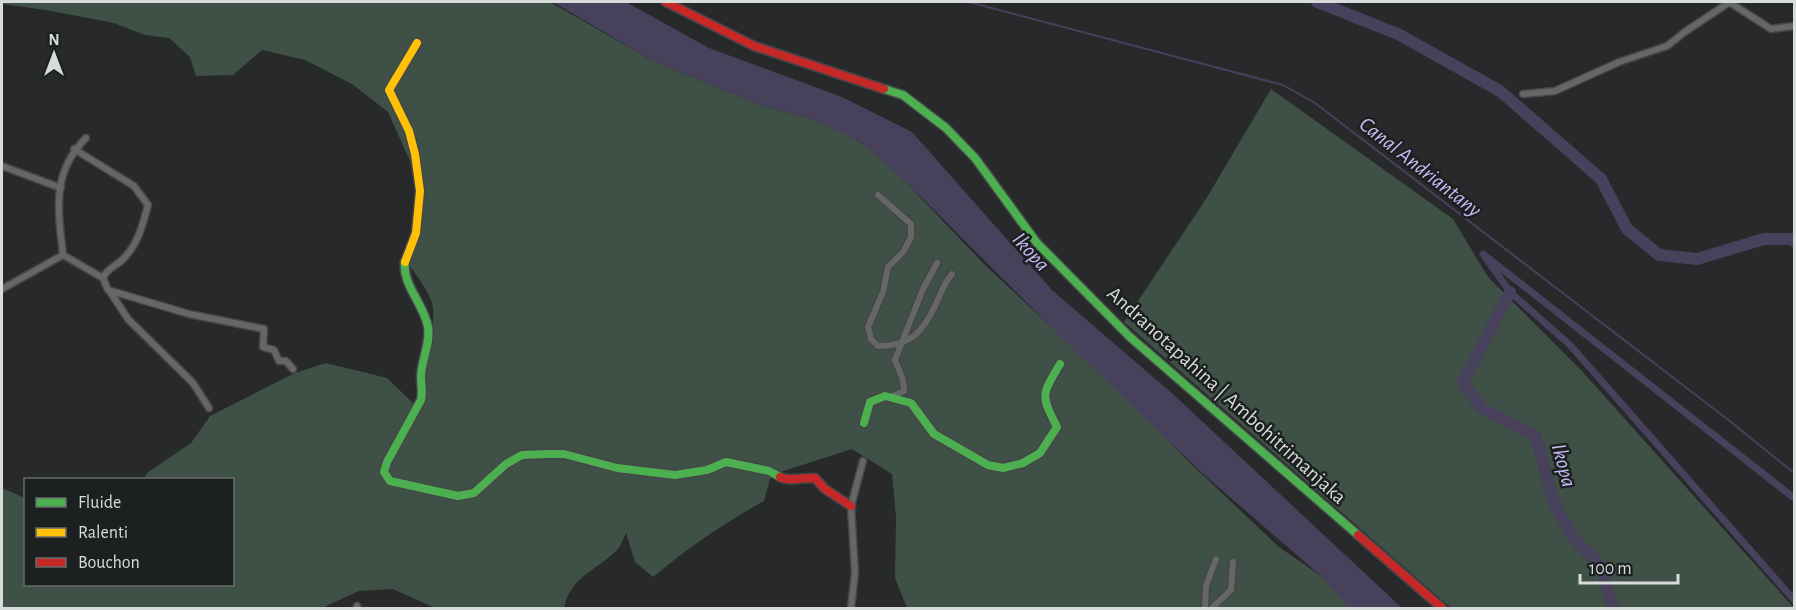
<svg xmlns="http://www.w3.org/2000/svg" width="1796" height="610" font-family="'Alegreya Sans',sans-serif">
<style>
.green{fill:#3f5146}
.water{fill:#47415c}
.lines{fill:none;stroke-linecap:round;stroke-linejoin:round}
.stream{stroke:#47415c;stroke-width:2}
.canal{stroke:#47415c;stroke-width:7}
.river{stroke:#47415c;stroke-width:12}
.street-casing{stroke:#454647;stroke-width:9}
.fast-casing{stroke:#454647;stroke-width:11}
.slow-casing{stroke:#454647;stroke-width:11}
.jam-casing{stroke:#454647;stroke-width:11}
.street{stroke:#646667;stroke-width:6}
.fast{stroke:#4caf50;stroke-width:8}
.slow{stroke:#ffc107;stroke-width:8}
.jam{stroke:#c62828;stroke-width:8}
.labels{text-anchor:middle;stroke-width:5;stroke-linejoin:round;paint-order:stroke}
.street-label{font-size:21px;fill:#d8dbdc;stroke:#1c2021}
.water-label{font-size:22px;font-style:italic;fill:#c6baf3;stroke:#1c2021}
</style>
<rect width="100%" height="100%" fill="#27292a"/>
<g class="green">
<path d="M2 2H550L655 62 764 106 815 120 852 137 878 153 984 264 1140 410 1186 459 1279 547 1327 580 1350 608H907L895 578 896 517 892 474 852 449 771 475 764 501C724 523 688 548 653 577L635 562 626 533C623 539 621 546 617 550 596 571 571 576 564 608H435L393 589 359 591 322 608H2V488L25 498 26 584H232V480L144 479 147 473 191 443 210 416 295 373 326 363 387 378 414 404C422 383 438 324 432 303 428 290 416 275 408 263L424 192 388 112 352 84 305 60 262 50 233 75 196 76 190 57 169 38 145 35 114 23 46 10 2 4Z"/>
<polygon points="1271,89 1453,219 1488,277 1582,371 1794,608 1451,608 1124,322 1206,199"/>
</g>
<polygon class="water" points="553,2 626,2 709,48 842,97 912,132 1052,290 1175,396 1402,608 1349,608 1321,576 1202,473 1059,335 911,187 861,142 815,120 764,106 655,62"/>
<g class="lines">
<polyline class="stream" points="969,2 1283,85 1315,103 1731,422 1794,473"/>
<polyline class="canal" points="1794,498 1483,254 1510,292 1570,345 1794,600"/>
<g class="river">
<polyline points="1317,2 1398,34 1500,91 1601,179 1627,229 1659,255 1697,259 1764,239 1791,239 1794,241"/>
<polyline points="1510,292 1463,382 1481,408 1536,436 1554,503 1573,538 1600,565 1613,608"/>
</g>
<g class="street-casing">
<g id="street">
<polyline points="1729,2 1771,29 1794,26"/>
<polyline points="1523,94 1555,91 1619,62 1667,46 1686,31 1730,2"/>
<path d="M74 149 134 186 148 205C143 224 138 244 124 258 117 266 107 268 103 278"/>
<polyline points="2,166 61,188"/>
<path d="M878 195 911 224V237L904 251 888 267 883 292 868 327 871 339 878 346C911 346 923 332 936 304 941 293 944 283 952 274"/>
<polyline points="63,255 103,278 108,290 189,314 264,329 263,347 274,350 279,361 286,361 293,369"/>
<path d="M2 289 63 255C58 210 51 173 86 138"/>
<polyline points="109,290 128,319 193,383 209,408"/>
<polyline points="890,397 904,391 903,380 895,360 923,289 937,263"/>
<polyline points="357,606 358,608"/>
<polyline points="851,608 855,573 851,506 863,461"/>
<polyline points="1205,608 1206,586 1216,559"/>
<polyline points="1212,608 1231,590 1233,562"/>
</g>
</g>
<g class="fast-casing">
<g id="fast">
<polyline points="884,89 903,95 946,128 975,158 1037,243 1130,337 1358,535"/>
<path d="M405 262C402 285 424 304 428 327 431 343 421 361 421 377 421 385 423 391 421 400L387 462 384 472 390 481 458 496 474 493 506 464 522 455 546 454H564L617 468 675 475 707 470 726 462 769 471 780 477"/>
<path d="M864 423 870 402 885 396 911 403 934 434 988 465 1003 468 1023 463 1040 453 1057 427C1040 394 1042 395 1060 364"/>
</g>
</g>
<g class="slow-casing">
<polyline id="slow" points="405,262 416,233 420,191 415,154 409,131 389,90 417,43"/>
</g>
<g class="jam-casing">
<g id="jam">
<polyline points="666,2 754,46 884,89"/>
<path d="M780 477C789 482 804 477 815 478L825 489 851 506"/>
<polyline points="1358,535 1442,608"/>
</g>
</g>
<use href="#street" class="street"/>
<use href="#fast" class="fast"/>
<use href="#slow" class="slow"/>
<use href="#jam" class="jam"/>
</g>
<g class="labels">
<g class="street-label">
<text transform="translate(1227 395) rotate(42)" y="7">Andranotapahina | Ambohitrimanjaka</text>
</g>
<g class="water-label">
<text transform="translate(1421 166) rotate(38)" y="8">Canal Andriantany</text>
<text transform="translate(1032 251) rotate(48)" y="8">Ikopa</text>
<text transform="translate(1565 465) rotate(75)" y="8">Ikopa</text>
</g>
</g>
<rect width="1796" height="610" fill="none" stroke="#d8dbdc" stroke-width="6"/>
<rect x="24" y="478" width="210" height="108" fill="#1c2021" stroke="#676b6c" stroke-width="1.5"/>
<rect x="36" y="498" width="30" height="9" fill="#4caf50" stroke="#676b6c" stroke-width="1.5"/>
<text x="78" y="508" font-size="18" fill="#d8dbdc">Fluide</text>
<rect x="36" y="528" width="30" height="9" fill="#ffc107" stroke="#676b6c" stroke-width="1.5"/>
<text x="78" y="538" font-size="18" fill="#d8dbdc">Ralenti</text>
<rect x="36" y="558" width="30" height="9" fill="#c62828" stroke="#676b6c" stroke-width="1.5"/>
<text x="78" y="568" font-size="18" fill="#d8dbdc">Bouchon</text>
<g transform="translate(54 54)" stroke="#1c2021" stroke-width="4.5" paint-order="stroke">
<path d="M0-4.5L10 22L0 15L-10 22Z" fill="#d8dbdc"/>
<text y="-9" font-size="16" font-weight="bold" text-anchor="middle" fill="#d8dbdc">N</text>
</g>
<path d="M1580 574v9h98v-9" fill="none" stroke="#d8dbdc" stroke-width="3"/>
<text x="1589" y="574" font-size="18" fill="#d8dbdc" stroke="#1c2021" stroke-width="4.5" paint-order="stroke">100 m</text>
</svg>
